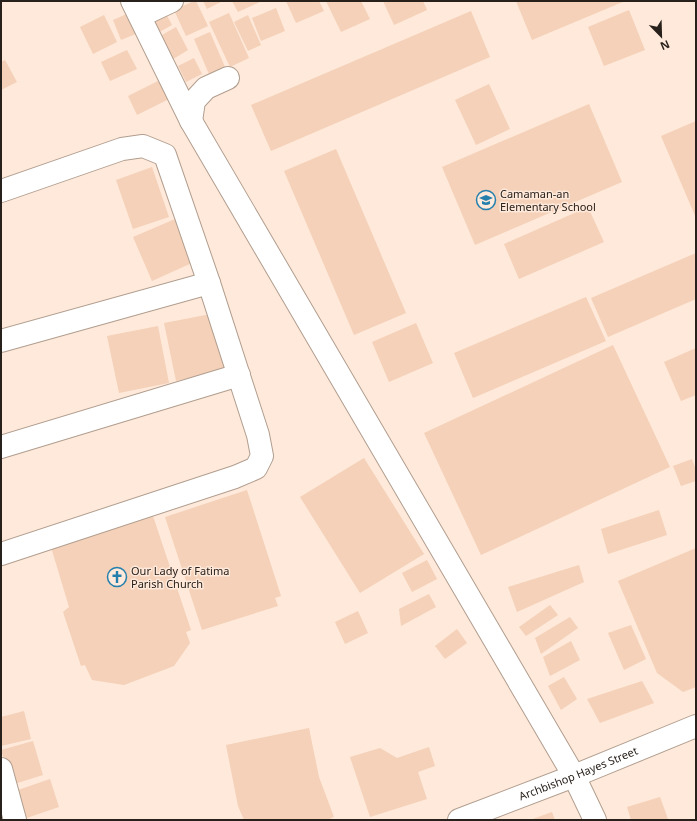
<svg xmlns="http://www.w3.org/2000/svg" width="697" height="821" font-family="'Noto Sans',sans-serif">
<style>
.building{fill:#f4d1b8}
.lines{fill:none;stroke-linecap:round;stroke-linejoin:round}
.minor-casing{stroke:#b19e8f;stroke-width:24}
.tertiary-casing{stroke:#b19e8f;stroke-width:24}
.secondary-casing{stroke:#b19e8f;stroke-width:24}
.minor{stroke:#fff;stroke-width:22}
.tertiary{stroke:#fff;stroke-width:22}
.secondary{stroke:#fff;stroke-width:22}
.labels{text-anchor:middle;stroke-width:3;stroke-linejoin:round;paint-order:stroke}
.poi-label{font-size:11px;fill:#28201b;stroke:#ffe9da;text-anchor:start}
.street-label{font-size:11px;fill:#28201b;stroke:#ffe9da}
</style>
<rect width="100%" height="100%" fill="#ffe9da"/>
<g class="building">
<polygon points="194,1 196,1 208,26 186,36 174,10"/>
<polygon points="203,1 221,1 221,2 207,9"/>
<polygon points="232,1 262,1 238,12"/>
<polygon points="286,1 319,1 324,11 296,23"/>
<polygon points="326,1 361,1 370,19 341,32"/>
<polygon points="383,1 423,1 427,10 394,25"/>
<polygon points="516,1 625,1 532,40"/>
<polygon points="163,8 172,25 156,34 146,17"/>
<polygon points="276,8 285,31 261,41 252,18"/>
<polygon points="629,10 645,50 604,66 588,27"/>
<polygon points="471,11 490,57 271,151 251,105"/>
<polygon points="129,13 138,33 121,40 113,20"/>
<polygon points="229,13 249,58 230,67 209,22"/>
<polygon points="104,15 117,42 93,54 80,27"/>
<polygon points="248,15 261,45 248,51 234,22"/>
<polygon points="176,27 188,50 170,61 157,38"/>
<polygon points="210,32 225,67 209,74 194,39"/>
<polygon points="127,50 137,69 110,81 101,62"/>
<polygon points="194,58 202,74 186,82 178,66"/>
<polygon points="5,60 17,82 1,90 1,62"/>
<polygon points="162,79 171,98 137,115 128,96"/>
<polygon points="489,84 510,129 476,145 455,100"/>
<polygon points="589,104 622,182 475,245 442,167"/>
<polygon points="696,121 696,218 661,136"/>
<polygon points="336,149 406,313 354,335 284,171"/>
<polygon points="152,167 169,217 133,229 116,180"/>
<polygon points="588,207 604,242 519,279 504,244"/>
<polygon points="175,219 194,262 152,281 133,237"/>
<polygon points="696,253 696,299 608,337 591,298"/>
<polygon points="586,297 606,341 473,398 454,353"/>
<polygon points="216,313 230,369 176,381 164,323"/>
<polygon points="416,323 433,363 389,382 372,342"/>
<polygon points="158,326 169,383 119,393 107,336"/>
<polygon points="613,345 670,467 481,555 424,433"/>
<polygon points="696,348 696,395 681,401 664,362"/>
<polygon points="364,458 424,554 360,593 300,497"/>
<polygon points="692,459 696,470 696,481 681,486 673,466"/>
<polygon points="247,490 281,596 275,598 278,606 202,630 165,517"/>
<polygon points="659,510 667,535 608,554 601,529"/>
<polygon points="152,513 191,630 186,632 190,643 174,666 124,685 92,680 85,665 81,666 63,612 69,607 51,547"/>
<polygon points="696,548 696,687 683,692 657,673 618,581"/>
<polygon points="427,560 437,579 412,592 402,573"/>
<polygon points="579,565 584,582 517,612 508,587"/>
<polygon points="429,594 436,607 401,626 399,609"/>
<polygon points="550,605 558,615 526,636 519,627"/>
<polygon points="358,611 368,633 345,644 335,622"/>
<polygon points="570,617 578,628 541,654 535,638"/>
<polygon points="631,625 646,659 624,670 608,633"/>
<polygon points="457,629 467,643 445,659 435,646"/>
<polygon points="571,641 580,660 550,676 543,657"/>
<polygon points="564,677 577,699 561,710 548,686"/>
<polygon points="642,681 654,703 600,723 587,699"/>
<polygon points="24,711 31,739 1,746 1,717"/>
<polygon points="309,728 319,777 334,817 327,820 244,820 238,806 226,745"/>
<polygon points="33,741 43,775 11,785 1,750"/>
<polygon points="429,747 435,766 418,772 427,799 370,817 350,757 380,748 397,758"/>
<polygon points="50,779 59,807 21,820 12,792"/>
<polygon points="660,797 668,819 631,820 627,807"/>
<polygon points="552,812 555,820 530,820"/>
</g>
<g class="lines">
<g class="minor-casing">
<g id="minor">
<polyline points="140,16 172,1"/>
<polyline points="191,121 194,101 206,88 228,78"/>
<polyline points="1,191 122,149 143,146 165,155 209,283 258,435 262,456 256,468 235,477 1,554"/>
<polyline points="1,341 209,283"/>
<polyline points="1,447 239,375"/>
<polyline points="1,769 15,820"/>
</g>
</g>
<g class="tertiary-casing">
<g id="tertiary">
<path id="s1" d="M459 820 574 776 696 726"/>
</g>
</g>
<g class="secondary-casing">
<polyline id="secondary" points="132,1 191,121 574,776 595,820"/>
</g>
<use href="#minor" class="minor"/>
<use href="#tertiary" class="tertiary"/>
<use href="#secondary" class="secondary"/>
</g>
<defs>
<g id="school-ring" transform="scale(1)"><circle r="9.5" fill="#ffe9da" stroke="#257fad" stroke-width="1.5"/><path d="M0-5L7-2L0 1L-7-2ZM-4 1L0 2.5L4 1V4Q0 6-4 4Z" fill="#257fad"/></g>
<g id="church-ring" transform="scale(1)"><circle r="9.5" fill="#ffe9da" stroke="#257fad" stroke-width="1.5"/><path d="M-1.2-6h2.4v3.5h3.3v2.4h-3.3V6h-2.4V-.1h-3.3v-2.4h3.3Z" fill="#257fad"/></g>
</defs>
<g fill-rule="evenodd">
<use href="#school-ring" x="486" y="200"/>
<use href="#church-ring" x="117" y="577"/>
</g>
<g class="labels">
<g class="poi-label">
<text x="500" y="198">Camaman-an<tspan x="500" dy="13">Elementary School</tspan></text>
<text x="131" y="575">Our Lady of Fatima<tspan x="131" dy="13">Parish Church</tspan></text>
</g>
<g class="street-label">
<text dy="4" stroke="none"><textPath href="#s1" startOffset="128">Archbishop Hayes Street</textPath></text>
</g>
</g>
<rect width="697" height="821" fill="none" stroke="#28201b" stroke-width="4"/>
<g transform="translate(661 36) rotate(157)" stroke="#ffe9da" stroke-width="3" paint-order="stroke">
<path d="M0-3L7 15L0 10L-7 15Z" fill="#28201b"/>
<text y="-6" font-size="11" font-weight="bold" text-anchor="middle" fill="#28201b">N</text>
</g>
</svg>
